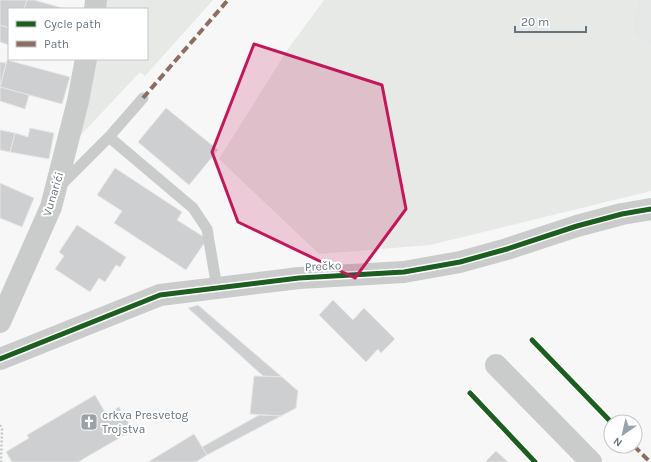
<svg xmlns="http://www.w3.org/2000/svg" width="651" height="462" font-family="Karla,sans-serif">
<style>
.built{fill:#e6e7e7}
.green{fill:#e6e9e5}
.building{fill:#cecfd0;stroke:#e6e6e6}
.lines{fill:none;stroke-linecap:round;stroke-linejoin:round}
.path{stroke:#c8c9ca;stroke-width:2.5;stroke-dasharray:2 2;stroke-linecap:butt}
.lane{stroke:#cacccc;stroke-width:11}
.street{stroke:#cacccc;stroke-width:22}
.quiet{stroke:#8d6e63;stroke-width:4;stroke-dasharray:8 4;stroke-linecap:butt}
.cycleway-casing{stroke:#fff;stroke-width:8}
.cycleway{stroke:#1b5e20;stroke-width:5}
.marked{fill:#c2185b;fill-opacity:0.2;stroke:#c2185b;stroke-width:3;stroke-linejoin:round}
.labels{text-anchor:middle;stroke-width:4;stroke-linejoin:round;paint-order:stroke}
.street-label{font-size:12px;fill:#66747e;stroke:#fff}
.poi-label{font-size:12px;fill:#66747e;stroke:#fff;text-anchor:start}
</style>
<rect width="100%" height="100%" fill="#f7f7f7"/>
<polygon class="built" points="636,0 651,0 651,47 632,35"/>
<g class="green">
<polygon points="102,0 213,0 145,76 140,72 78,138 92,59 147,59 147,9 101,9"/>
<polygon points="324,0 636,0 632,35 651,47 651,191 430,245 319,254 219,159 288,49"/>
</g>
<g class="building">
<polygon points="0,0 27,0 24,9 9,9 9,28 0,25"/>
<polygon points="27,0 34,0 66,9 24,9"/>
<polygon points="0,25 9,28 9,45 0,42"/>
<polygon points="7,60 70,77 62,104 0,87"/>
<polygon points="0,62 6,63 0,87"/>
<polygon points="0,87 29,95 25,109 0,101"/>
<polygon points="166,108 218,150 189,185 138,142"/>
<polygon points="30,128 54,133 49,159 10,152 15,133 28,137"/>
<polygon points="0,130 15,133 10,152 0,150"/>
<polygon points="115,168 182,212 177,220 207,239 186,270 114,223 122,211 97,195"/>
<polygon points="0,183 34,198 22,227 0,218"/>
<polygon points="77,225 126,257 120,267 116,265 105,282 99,278 90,292 55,269 64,256 59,252"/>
<polygon points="333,300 353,320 364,308 395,339 381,353 378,349 366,362 319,315"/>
<polygon points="198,305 282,377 263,376 188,308"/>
<polygon points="254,376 282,377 298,391 296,408 281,416 250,414"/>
<polygon points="95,395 106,414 119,407 133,430 78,462 12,462 6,452 29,438 27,435"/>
<polygon points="259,415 281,416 207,455 202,447"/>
<polygon points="194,434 207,455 196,462 148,462"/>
<polygon points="496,451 508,462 485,462"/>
</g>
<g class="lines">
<polyline class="path" points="0,425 2,429 1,462"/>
<g class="lane">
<polyline points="109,137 193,208 207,229 217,288"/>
<polyline points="60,186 109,137 143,98"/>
</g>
<g class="street">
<polyline points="95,9 96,0"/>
<polyline points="0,322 51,207 78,101 86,59"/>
<polyline points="0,359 160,295 299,278 404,272 460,262 507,249 577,226 622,214 651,209"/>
<polyline points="496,365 591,462"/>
</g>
<g class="quiet">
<polyline points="143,98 228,0"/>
<polyline points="634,446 650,462"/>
</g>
<g class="cycleway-casing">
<g id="cycleway">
<polyline points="532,340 611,422"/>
<polyline points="0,359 160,295 299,278 404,272 460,262 507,249 577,226 622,214 651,209"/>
<polyline points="470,393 535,462"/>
</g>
</g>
<use href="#cycleway" class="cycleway"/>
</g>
<path class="marked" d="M254 44 382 85 406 209 355 278 238 222 212 152Z"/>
<defs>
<g id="church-square" transform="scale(0.9)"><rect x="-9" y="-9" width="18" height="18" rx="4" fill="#99a2a8" stroke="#fff"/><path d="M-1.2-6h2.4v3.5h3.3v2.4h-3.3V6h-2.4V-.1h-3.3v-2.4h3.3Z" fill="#fff"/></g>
</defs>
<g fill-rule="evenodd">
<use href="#church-square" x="89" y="422"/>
</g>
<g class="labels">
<g class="street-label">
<text transform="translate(53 194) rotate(-73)" y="4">Vunarići</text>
<text transform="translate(323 266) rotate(-3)" y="4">Prečko</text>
</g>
<g class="poi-label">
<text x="102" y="419">crkva Presvetog<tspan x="102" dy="14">Trojstva</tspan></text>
</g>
</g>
<rect x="8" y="8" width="140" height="52" fill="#ffffff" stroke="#c2c7cb"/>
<rect x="16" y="21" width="20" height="6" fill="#1b5e20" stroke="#c2c7cb"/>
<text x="44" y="28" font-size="12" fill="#66747e">Cycle path</text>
<rect x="16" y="41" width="20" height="6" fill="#8d6e63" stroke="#c2c7cb"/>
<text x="44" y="48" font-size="12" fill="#66747e">Path</text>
<g transform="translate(623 434) rotate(214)"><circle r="19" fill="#ffffff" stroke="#c2c7cb"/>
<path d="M0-3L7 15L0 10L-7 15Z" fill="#99a2a8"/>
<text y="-6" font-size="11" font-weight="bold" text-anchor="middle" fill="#66747e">N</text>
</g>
<path d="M515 26v6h71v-6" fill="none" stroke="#66747e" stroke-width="2"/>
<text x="521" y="26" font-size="12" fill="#66747e" stroke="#ffffff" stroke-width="3" paint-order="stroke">20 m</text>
</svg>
